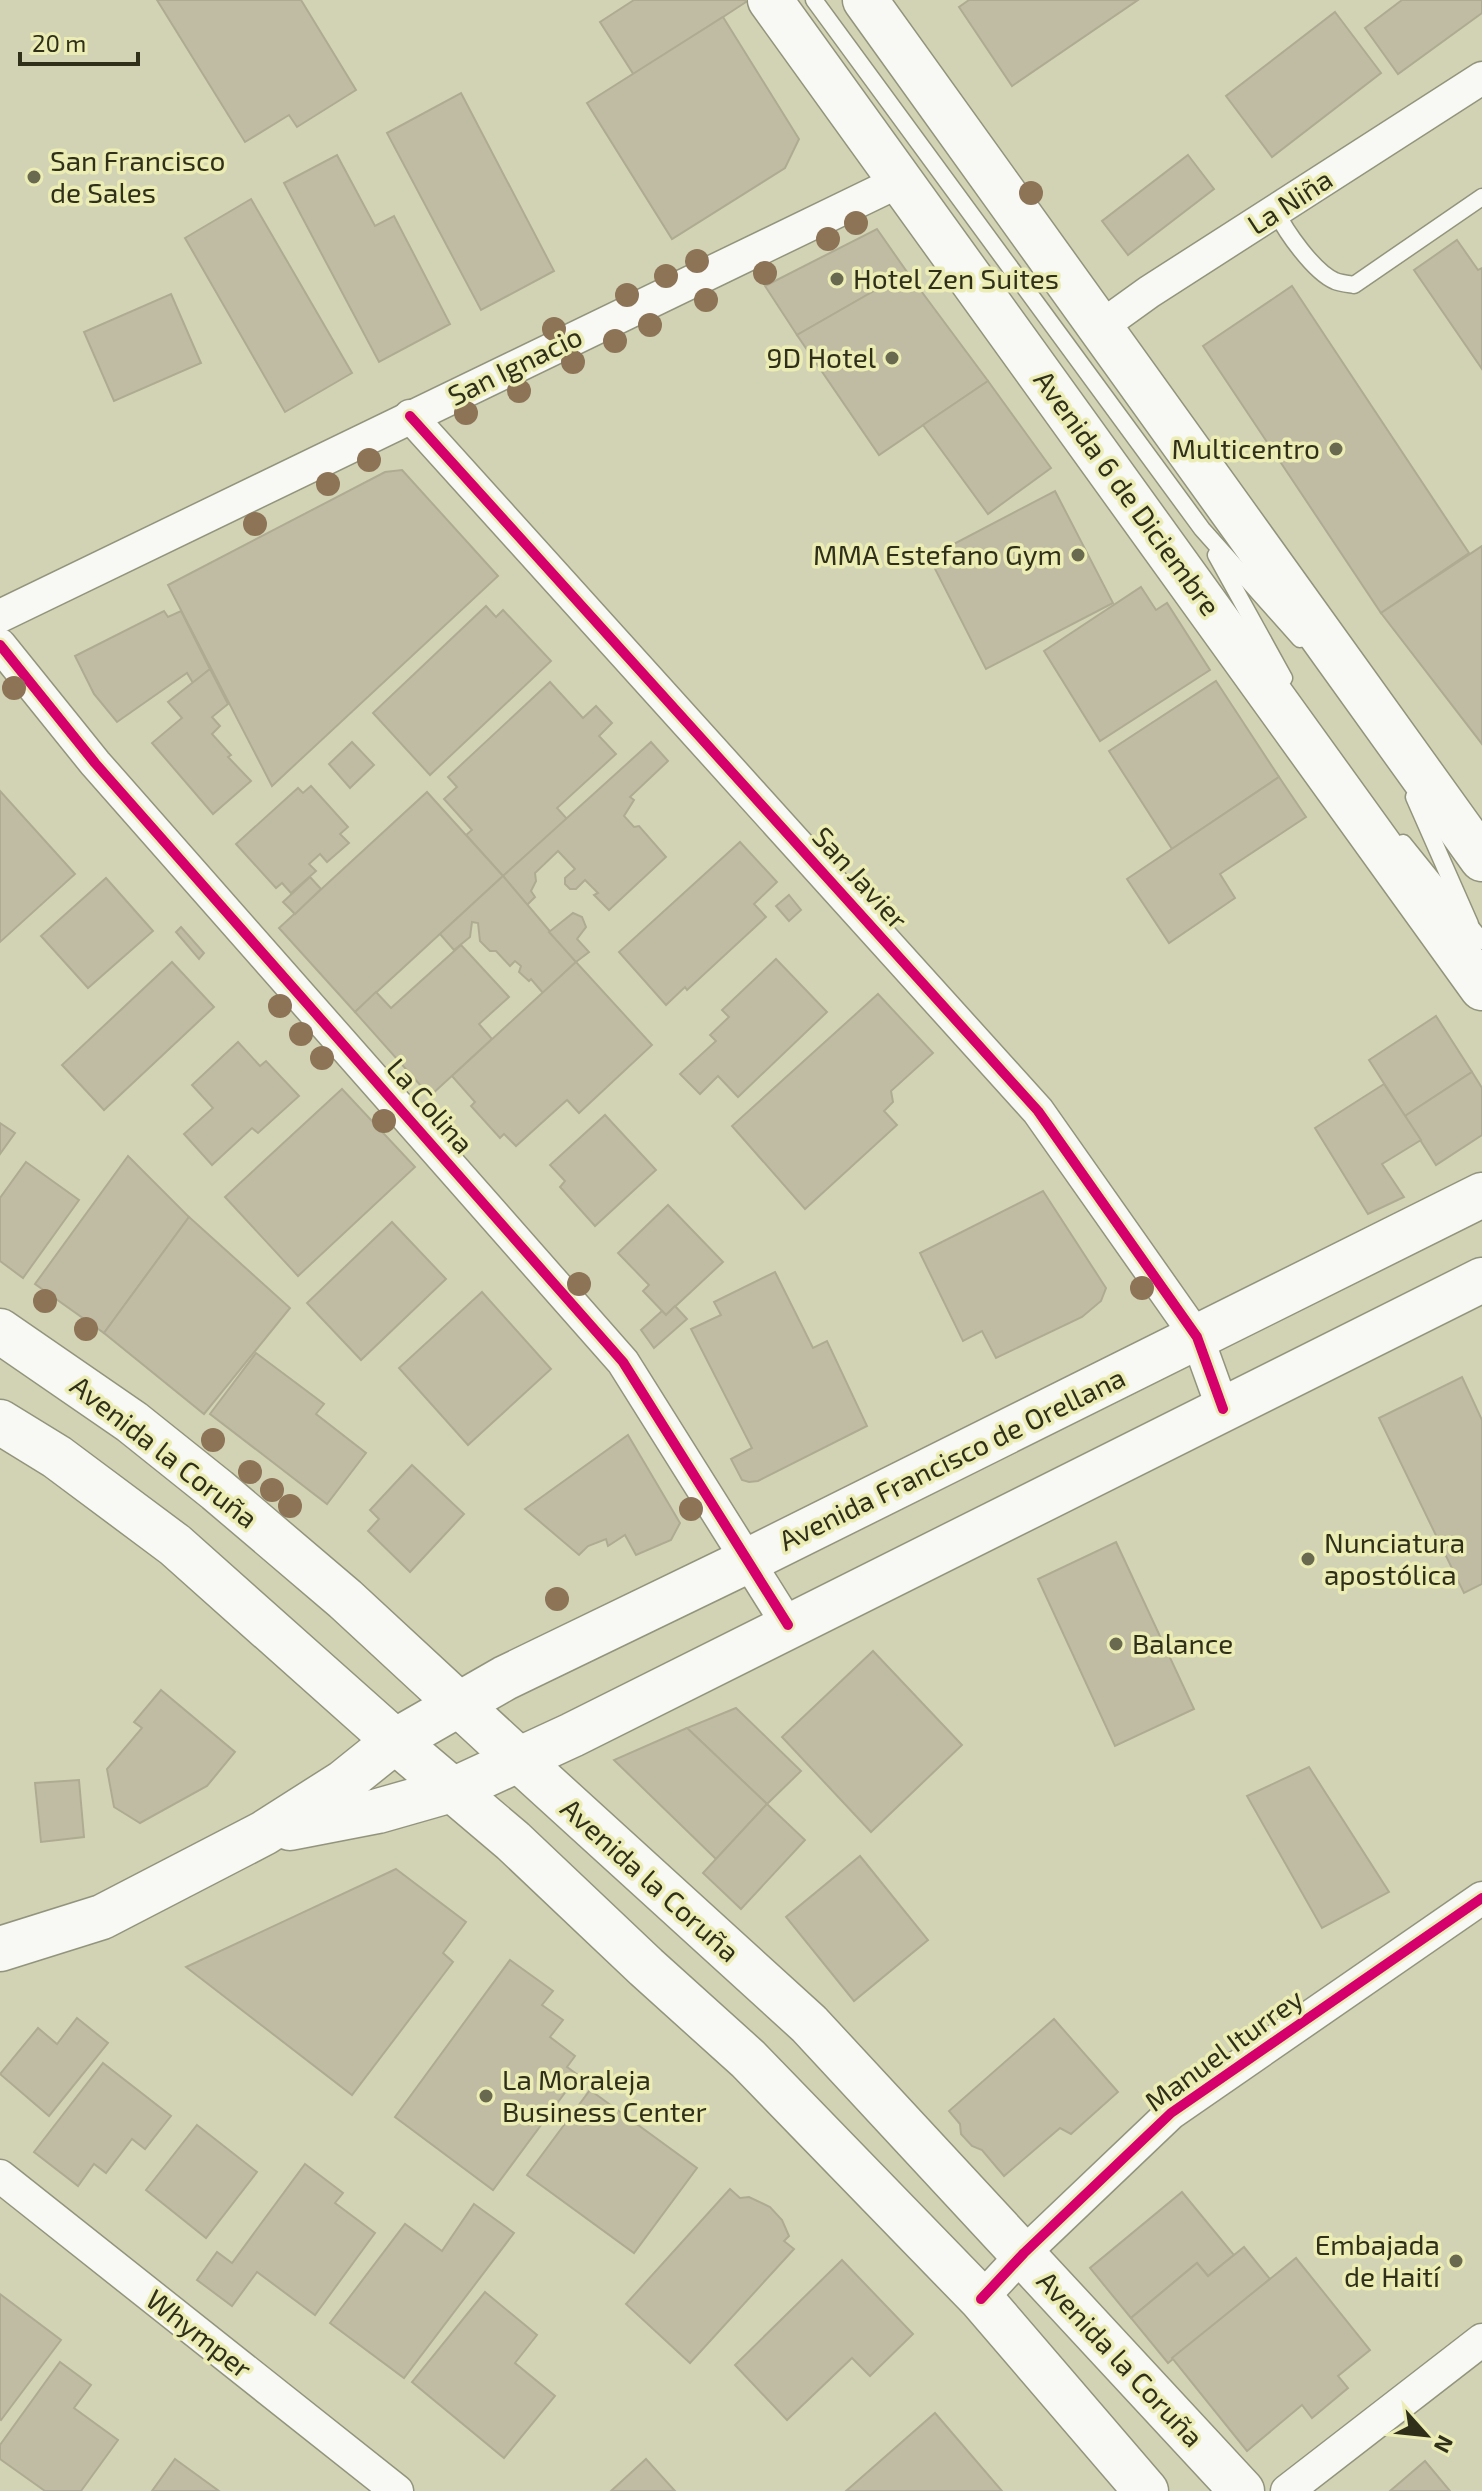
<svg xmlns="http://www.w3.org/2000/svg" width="1482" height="2491" font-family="'Exo 2',sans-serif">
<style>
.building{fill:#c0bca4;stroke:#afab93;stroke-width:2}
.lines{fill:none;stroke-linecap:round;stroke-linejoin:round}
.service-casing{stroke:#93947c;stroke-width:19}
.minor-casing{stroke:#93947c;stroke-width:35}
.secondary-casing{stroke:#93947c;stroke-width:47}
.primary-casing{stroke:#93947c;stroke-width:47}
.service{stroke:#f8f8f4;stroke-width:16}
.minor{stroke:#f8f8f4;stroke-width:32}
.secondary{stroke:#f8f8f4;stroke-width:44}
.primary{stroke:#f8f8f4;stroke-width:44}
.cycleway-casing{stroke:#ecedb4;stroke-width:15}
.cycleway{stroke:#d6006c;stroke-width:10}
.tree{fill:#8d7456}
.poi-dot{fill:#696950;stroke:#ecedb4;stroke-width:3}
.labels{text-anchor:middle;stroke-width:7;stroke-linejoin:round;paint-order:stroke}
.poi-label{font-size:28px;fill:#30301a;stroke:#ecedb4;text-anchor:start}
.street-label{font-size:28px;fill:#30301a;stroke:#ecedb4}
</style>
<rect width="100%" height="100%" fill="#d2d3b4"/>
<g class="building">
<polygon points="157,0 301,0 356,90 297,127 289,115 245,142"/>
<polygon points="634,0 745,0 746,2 634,75 600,22"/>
<polygon points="969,0 1138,0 1012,86 959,7"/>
<polygon points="1402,0 1482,0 1482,13 1398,74 1365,28"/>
<polygon points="1335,12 1381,73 1272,157 1226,96"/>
<polygon points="723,17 799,139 785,168 672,239 587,103"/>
<polygon points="461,93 554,271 481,310 387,133"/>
<polygon points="337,155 375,226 394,216 450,324 379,362 284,183"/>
<polygon points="1188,155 1214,189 1128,255 1102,221"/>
<polygon points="251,199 352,373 285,412 185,238"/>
<polygon points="877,229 907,272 797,335 765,286"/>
<polygon points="1457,240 1478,270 1482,268 1482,369 1414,270"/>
<polygon points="907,272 988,381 879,455 797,335"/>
<polygon points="1292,286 1469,553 1381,613 1203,346"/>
<polygon points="171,294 201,363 114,401 84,332"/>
<polygon points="988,381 1051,468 988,514 923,425"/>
<polygon points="402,470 498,576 272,786 168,585 385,472"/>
<polygon points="1055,491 1113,603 986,669 929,557"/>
<polygon points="1482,546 1482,744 1381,613"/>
<polygon points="1141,587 1156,610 1167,603 1210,670 1100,741 1044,651"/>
<polygon points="486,606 496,617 503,610 551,661 430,775 373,713"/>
<polygon points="164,611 168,617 181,611 210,669 193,683 187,673 117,722 94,694 75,656"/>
<polygon points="210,669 228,704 212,717 220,726 212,734 231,755 228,757 251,781 213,814 152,743 182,718 168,702"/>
<polygon points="1216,681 1279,777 1172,849 1109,751"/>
<polygon points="550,682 583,718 596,706 612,723 599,736 616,754 557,808 567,819 503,876 466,835 472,830 444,799 457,787 448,777"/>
<polygon points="352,742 374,765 350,788 329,764"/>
<polygon points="651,742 668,761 630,797 634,800 624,816 634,827 639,826 666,857 609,910 594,895 598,893 585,880 576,889 570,889 565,884 565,878 575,869 558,851 535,873 536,881 531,891 535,897 527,905 503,876"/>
<polygon points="1279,777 1306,817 1220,874 1235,898 1169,943 1127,879"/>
<polygon points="311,786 348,827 340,834 349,843 327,862 320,854 309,864 316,871 291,893 282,883 276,888 236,844 298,788 303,793"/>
<polygon points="0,791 75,874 0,942"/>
<polygon points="427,792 503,876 355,1012 279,928"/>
<polygon points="740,842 777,882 754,904 766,917 687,990 685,987 666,1005 619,952"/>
<polygon points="503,876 576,962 543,993 531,979 529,981 519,972 521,966 515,961 510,966 496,951 490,951 480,941 478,923 472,922 470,937 454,950 440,934"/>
<polygon points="310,877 321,889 295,914 283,902"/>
<polygon points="106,878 153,931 88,988 41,936"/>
<polygon points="789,895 801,910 789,921 776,906"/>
<polygon points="573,913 582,917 586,927 577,939 589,952 576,962 549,932"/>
<polygon points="181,927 204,953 199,959 176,932"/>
<polygon points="461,945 509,997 479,1024 492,1039 430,1096 355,1012 376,992 391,1008"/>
<polygon points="776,959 827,1012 738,1097 718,1076 700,1094 680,1074 716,1041 710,1035 729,1017 722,1010"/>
<polygon points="172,962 214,1007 104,1110 62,1065"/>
<polygon points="576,962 652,1045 579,1113 567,1100 516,1146 504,1134 500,1138 471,1106 475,1102 452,1076"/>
<polygon points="878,994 933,1053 891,1091 893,1102 884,1111 897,1125 805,1209 732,1126"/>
<polygon points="1436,1016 1472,1072 1405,1116 1369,1060"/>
<polygon points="238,1042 260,1066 266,1061 299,1096 258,1133 252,1128 212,1165 184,1134 213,1108 192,1085"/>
<polygon points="1472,1072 1482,1088 1482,1135 1436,1165 1405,1116"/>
<polygon points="1384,1084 1421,1140 1382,1164 1404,1197 1368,1214 1315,1128"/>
<polygon points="342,1089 415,1167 298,1276 225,1197"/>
<polygon points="605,1115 656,1170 595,1226 560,1187 565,1181 550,1165"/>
<polygon points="0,1123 15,1133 0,1154"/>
<polygon points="128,1156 189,1217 104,1333 35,1284"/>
<polygon points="26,1162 79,1200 23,1278 0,1261 0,1198"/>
<polygon points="1043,1191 1106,1288 1101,1301 1082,1317 996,1358 982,1331 963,1341 920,1253"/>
<polygon points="668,1205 723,1262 666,1315 643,1291 649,1285 618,1253"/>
<polygon points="189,1217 290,1308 204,1414 104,1333"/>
<polygon points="392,1222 446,1279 361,1360 307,1303"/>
<polygon points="775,1272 813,1348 827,1341 867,1426 758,1481 749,1482 742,1480 731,1459 752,1448 691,1329 721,1315 714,1302"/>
<polygon points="482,1292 551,1369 468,1445 399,1368"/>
<polygon points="675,1306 687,1319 654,1348 641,1330 662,1311 666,1315"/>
<polygon points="256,1353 324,1404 316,1414 366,1453 327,1504 210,1414"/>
<polygon points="1462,1377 1482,1420 1482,1584 1464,1593 1379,1418"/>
<polygon points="628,1435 680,1523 671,1540 636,1555 625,1535 608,1546 606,1539 588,1546 579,1555 525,1509"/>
<polygon points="412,1465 464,1514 410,1572 368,1531 379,1519 370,1510"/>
<polygon points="1116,1542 1194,1709 1115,1746 1038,1579"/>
<polygon points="873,1651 962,1745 871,1832 782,1737"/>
<polygon points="161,1690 235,1752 207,1786 140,1823 114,1807 107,1769 142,1728 134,1722"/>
<polygon points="736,1708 801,1771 767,1804 687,1728"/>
<polygon points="687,1728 767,1804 716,1859 614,1760"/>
<polygon points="1309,1767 1389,1892 1322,1928 1247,1796"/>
<polygon points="79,1780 84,1837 41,1842 35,1783"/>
<polygon points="767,1804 805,1840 741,1909 703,1873"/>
<polygon points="860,1856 928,1940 854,2001 786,1917"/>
<polygon points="396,1869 466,1922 443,1953 453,1962 352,2095 186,1967"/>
<polygon points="510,1960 553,1991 542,2005 563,2020 550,2037 575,2056 567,2067 578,2075 493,2190 395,2117"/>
<polygon points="77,2018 108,2043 49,2116 0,2074 38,2028 57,2044"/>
<polygon points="1054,2019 1118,2092 1071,2134 1060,2128 1004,2176 982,2150 972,2146 961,2134 960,2124 949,2111"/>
<polygon points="103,2063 171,2116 145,2149 132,2139 106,2173 94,2164 78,2186 34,2152"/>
<polygon points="590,2090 697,2168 634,2253 527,2175"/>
<polygon points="197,2125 257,2172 206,2238 146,2190"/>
<polygon points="305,2164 343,2193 335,2203 375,2233 315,2315 257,2272 232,2306 197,2280 217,2252 232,2263"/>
<polygon points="730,2189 740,2198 749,2197 770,2207 782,2220 789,2236 784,2241 794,2249 690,2363 626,2304"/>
<polygon points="1182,2192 1234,2255 1208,2276 1197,2263 1131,2318 1090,2268"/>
<polygon points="474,2204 514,2233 404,2378 330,2323 405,2224 442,2251"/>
<polygon points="1244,2247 1270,2279 1168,2363 1131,2318 1197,2263 1208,2276"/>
<polygon points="1296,2258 1370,2350 1338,2376 1348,2388 1312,2418 1302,2405 1247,2451 1172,2358"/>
<polygon points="842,2260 913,2334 870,2376 852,2358 787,2420 735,2365"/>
<polygon points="485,2292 537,2335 515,2363 555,2396 504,2458 412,2382"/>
<polygon points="0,2294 61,2340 1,2420 0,2419"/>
<polygon points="60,2362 91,2385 74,2408 118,2440 81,2491 45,2491 0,2459 0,2445"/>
<polygon points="935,2413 1002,2491 846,2491"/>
<polygon points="175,2459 219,2491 152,2491"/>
<polygon points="646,2459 675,2491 611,2491"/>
<polygon points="1425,2461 1450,2491 1390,2491"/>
</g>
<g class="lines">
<g class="service-casing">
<g id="service">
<polyline points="814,0 1202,529 1300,639"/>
<path d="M1276 211C1285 231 1314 272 1335 281 1340 283 1348 284 1354 285L1482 197"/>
<polyline points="1216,555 1284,678"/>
<polyline points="1414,797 1470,924"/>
<polyline points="1403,843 1482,941"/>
</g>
</g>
<g class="minor-casing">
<g id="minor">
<polyline points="1099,328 1149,292 1482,78"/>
<polyline points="410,416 1038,1111 1197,1337 1223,1409"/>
<polyline points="0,616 902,180"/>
<polyline points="0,645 95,763 623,1362 788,1625"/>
<polyline points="0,2176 397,2491"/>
<polyline points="981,2299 1024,2253 1171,2113 1482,1898"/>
<polyline points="1287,2491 1482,2340"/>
</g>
</g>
<g class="secondary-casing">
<g id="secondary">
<polyline points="0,1331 132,1422 217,1490 345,1599 518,1759 809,2024 1242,2491"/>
<polyline points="0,1422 57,1457 175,1545 395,1741 513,1841 646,1967 748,2059 981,2299 1146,2491"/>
<polyline points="290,1828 378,1811 455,1789 572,1735 1482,1280"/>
<polyline points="0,1949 102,1917 264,1833 344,1782 395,1741 505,1678 747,1561 1482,1195"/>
</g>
</g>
<g class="primary-casing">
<g id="primary">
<polyline points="770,0 1482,988"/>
<polyline points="865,0 1482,859"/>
</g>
</g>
<use href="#service" class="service"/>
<use href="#minor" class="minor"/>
<use href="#secondary" class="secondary"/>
<use href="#primary" class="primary"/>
<g class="cycleway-casing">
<g id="cycleway">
<polyline points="410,416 1038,1111 1197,1337 1223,1409"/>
<polyline points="0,645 95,763 623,1362 788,1625"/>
<polyline points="981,2299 1024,2253 1171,2113 1482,1898"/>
</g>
</g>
<use href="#cycleway" class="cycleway"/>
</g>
<g class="tree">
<circle cx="1031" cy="193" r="12"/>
<circle cx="856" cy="223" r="12"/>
<circle cx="828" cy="239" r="12"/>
<circle cx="697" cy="261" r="12"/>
<circle cx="765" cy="273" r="12"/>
<circle cx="666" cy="276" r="12"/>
<circle cx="627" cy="295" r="12"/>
<circle cx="706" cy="300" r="12"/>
<circle cx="650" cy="325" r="12"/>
<circle cx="554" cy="329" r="12"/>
<circle cx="615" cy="341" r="12"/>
<circle cx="573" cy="362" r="12"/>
<circle cx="519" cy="391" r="12"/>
<circle cx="466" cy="413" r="12"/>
<circle cx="369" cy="460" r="12"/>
<circle cx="328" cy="484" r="12"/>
<circle cx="255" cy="524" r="12"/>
<circle cx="14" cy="688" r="12"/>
<circle cx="280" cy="1006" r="12"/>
<circle cx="301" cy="1034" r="12"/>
<circle cx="322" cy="1058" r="12"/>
<circle cx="384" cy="1121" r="12"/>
<circle cx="579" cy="1284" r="12"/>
<circle cx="1142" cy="1288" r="12"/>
<circle cx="45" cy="1301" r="12"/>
<circle cx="86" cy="1329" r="12"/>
<circle cx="213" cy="1440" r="12"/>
<circle cx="250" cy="1472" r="12"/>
<circle cx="272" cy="1490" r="12"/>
<circle cx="290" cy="1506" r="12"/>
<circle cx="691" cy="1509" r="12"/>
<circle cx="557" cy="1599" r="12"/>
</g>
<g class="poi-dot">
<circle cx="34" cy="177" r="8"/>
<circle cx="837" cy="279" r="8"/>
<circle cx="892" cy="358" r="8"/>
<circle cx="1336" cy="449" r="8"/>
<circle cx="1078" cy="555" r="8"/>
<circle cx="1308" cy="1559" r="8"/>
<circle cx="1116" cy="1644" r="8"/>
<circle cx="486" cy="2096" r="8"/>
<circle cx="1456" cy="2261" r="8"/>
</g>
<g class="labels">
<g class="poi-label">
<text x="50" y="171">San Francisco<tspan x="50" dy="32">de Sales</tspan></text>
<text x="853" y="289">Hotel Zen Suites</text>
<text x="876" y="368" text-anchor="end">9D Hotel</text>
<text x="1320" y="459" text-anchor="end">Multicentro</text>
<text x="1062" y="565" text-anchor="end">MMA Estefano Gym</text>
<text x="1324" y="1553">Nunciatura<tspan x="1324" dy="32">apostólica</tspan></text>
<text x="1132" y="1654">Balance</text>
<text x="502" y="2090">La Moraleja<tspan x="502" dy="32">Business Center</tspan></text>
<text x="1440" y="2255" text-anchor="end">Embajada<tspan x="1440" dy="32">de Haití</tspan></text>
</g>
<g class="street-label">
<text transform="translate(1290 202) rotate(-33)" y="10">La Niña</text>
<text transform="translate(515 366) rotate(-26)" y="10">San Ignacio</text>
<text transform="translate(1127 493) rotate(54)" y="10">Avenida 6 de Diciembre</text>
<text transform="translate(860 878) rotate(48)" y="10">San Javier</text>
<text transform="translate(430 1106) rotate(49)" y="10">La Colina</text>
<text transform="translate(164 1452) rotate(38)" y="10">Avenida la Coruña</text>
<text transform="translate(952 1459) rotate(-26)" y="10">Avenida Francisco de Orellana</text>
<text transform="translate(650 1880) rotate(42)" y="10">Avenida la Coruña</text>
<text transform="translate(1224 2050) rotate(-36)" y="10">Manuel Iturrey</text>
<text transform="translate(199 2334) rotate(38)" y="10">Whymper</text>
<text transform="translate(1120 2359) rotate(47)" y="10">Avenida la Coruña</text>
</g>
</g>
<g transform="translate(1426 2435) rotate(117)" stroke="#ecedb4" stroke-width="6" paint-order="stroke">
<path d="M0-6L14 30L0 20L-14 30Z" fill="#30301a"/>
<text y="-12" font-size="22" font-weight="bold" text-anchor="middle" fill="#30301a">N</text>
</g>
<path d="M20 52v12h118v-12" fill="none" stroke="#30301a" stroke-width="4"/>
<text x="32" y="52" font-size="24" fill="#30301a" stroke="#ecedb4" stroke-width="6" paint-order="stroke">20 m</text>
</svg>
